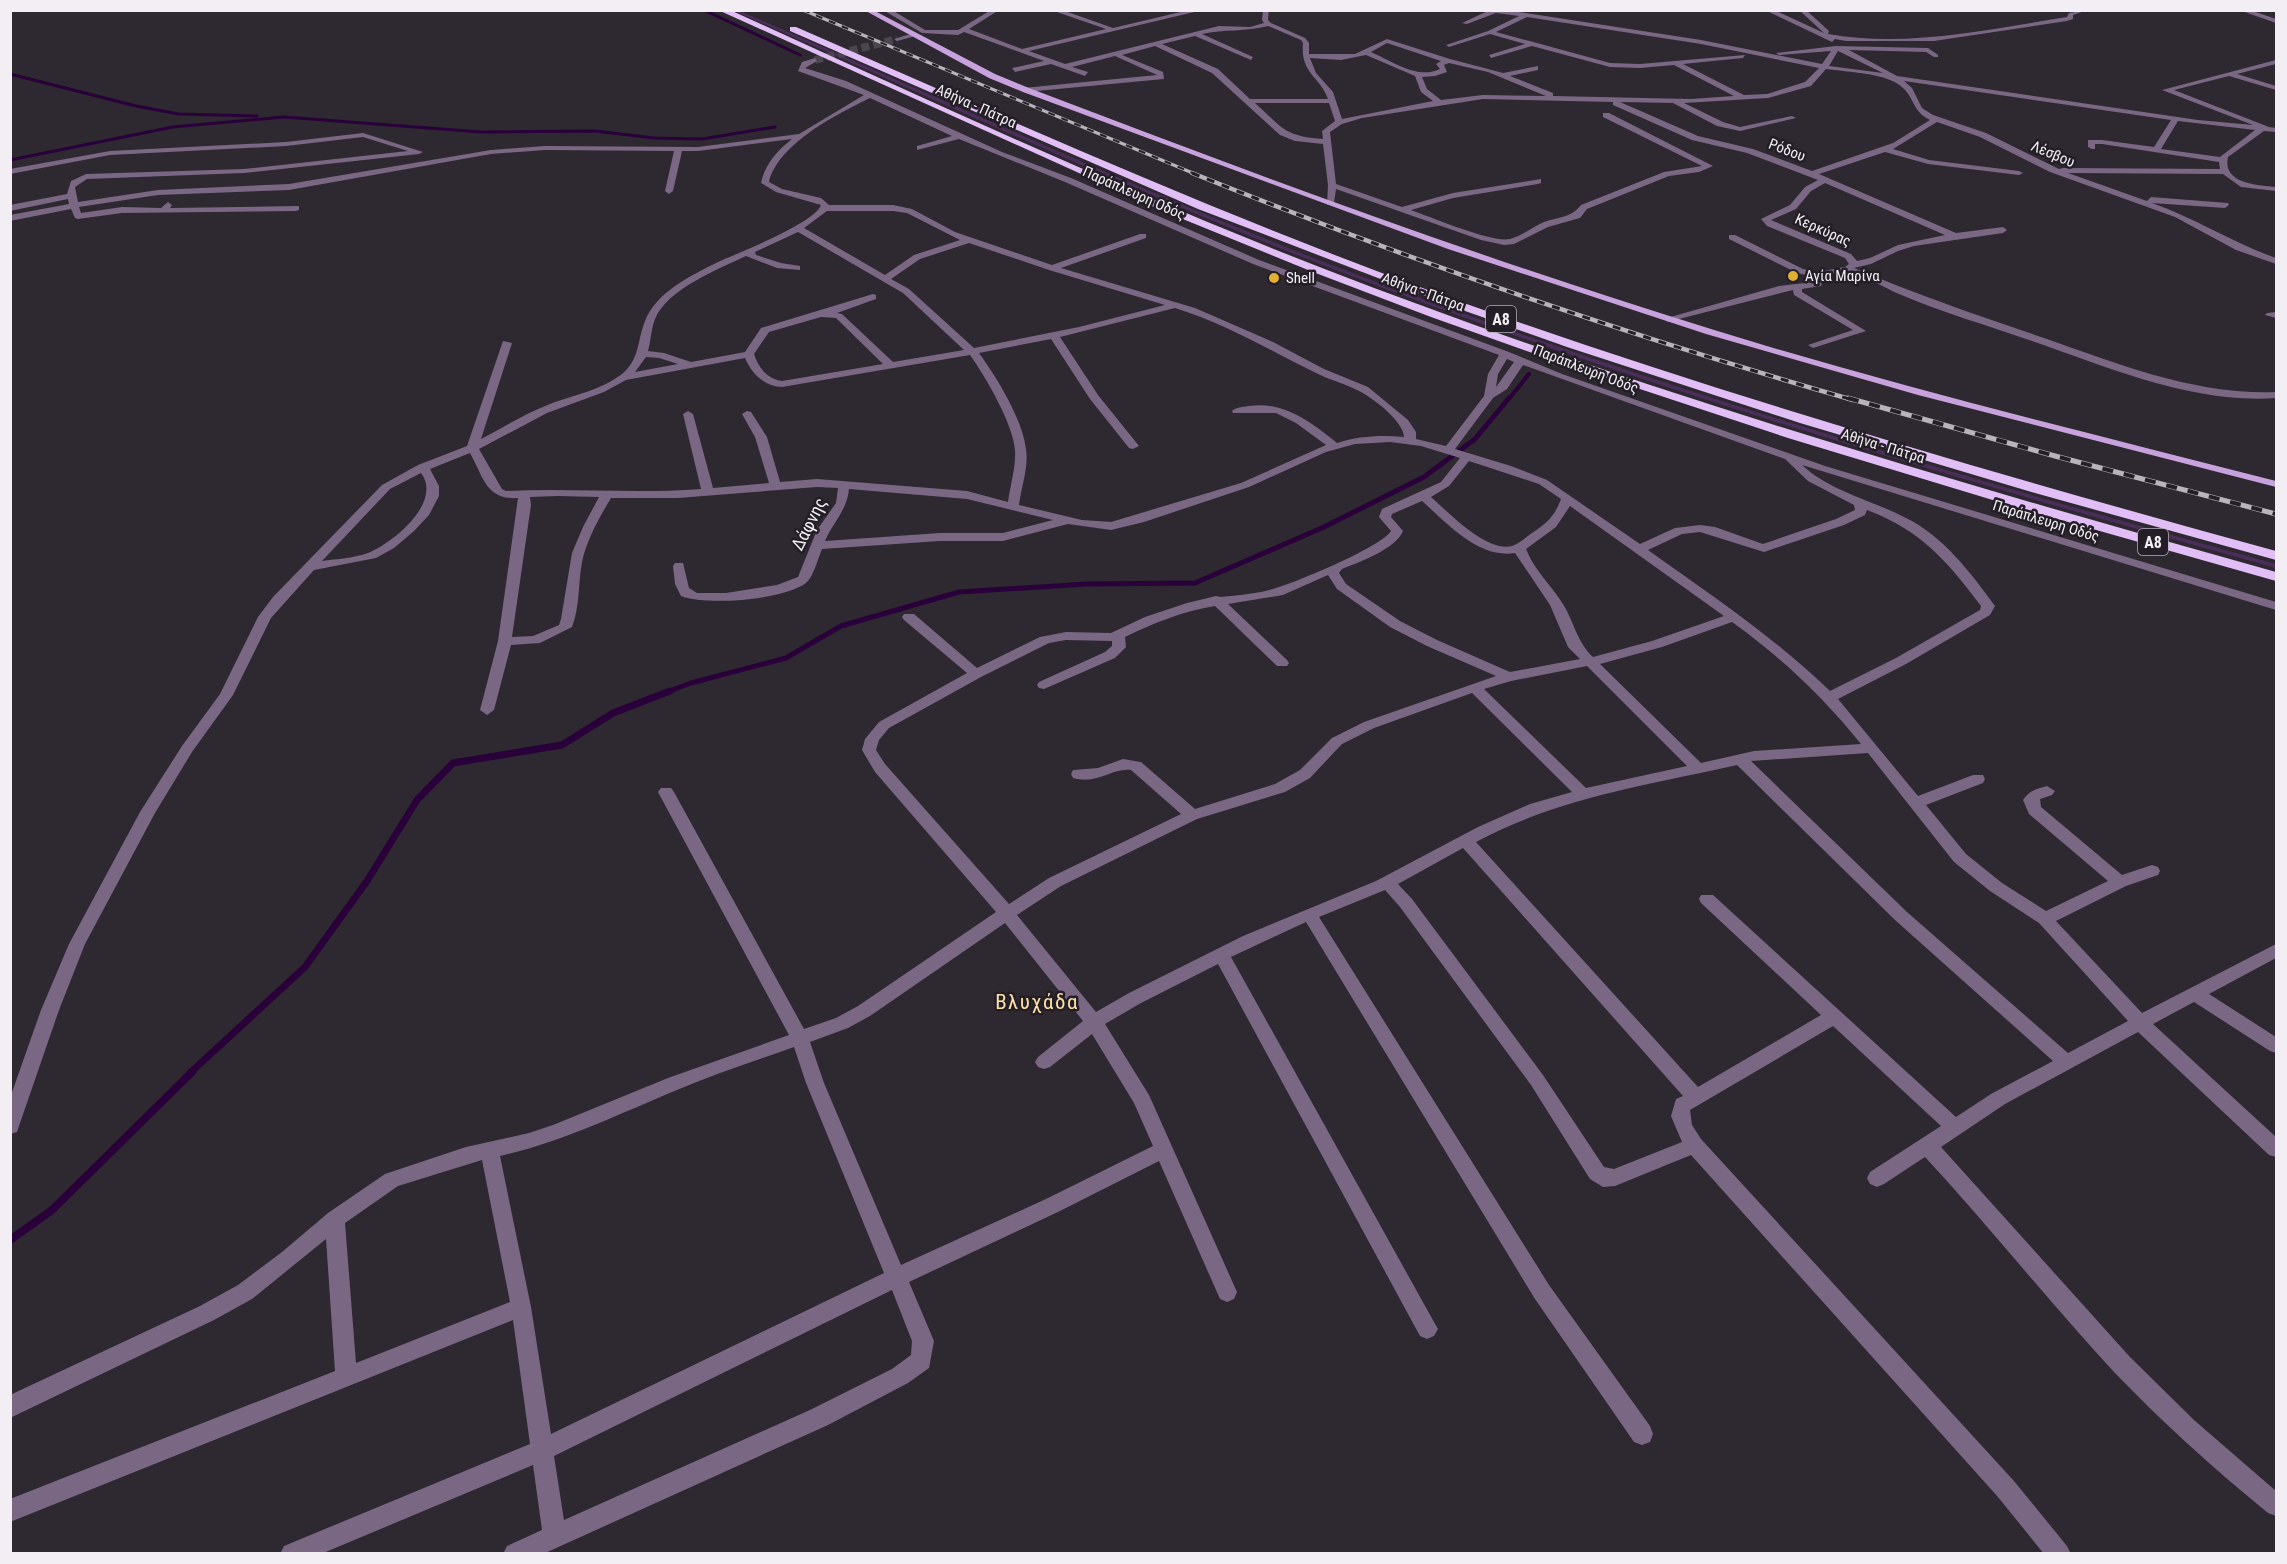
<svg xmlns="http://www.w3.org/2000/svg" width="2287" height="1564" font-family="'Roboto Condensed',sans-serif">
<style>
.green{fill:#4b2d5a}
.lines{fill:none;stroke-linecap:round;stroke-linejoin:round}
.stream-far4{stroke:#290039;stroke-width:3}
.stream-far3{stroke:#290039;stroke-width:4}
.stream-far2{stroke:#290039;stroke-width:5}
.stream-far1{stroke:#290039;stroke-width:7}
.stream{stroke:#290039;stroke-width:8}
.minor-tunnel{stroke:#4b464e;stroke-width:8;stroke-dasharray:8 4;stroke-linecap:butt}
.minor{fill:#796783;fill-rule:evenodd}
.major{fill:#c8a2dc;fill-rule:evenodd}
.highway{fill:#e2bef6;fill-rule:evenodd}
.rail-far2-casing{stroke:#b8b4bb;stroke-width:3}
.rail-far1-casing{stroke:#b8b4bb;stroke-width:4.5}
.rail-casing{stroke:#b8b4bb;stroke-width:5}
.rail-far2{stroke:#241e27;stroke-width:2;stroke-dasharray:7;stroke-linecap:butt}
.rail-far1{stroke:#241e27;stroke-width:3;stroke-dasharray:8;stroke-linecap:butt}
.rail{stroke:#241e27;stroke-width:4;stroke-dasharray:11;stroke-linecap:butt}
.poi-dot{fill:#e1af34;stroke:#241e27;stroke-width:2}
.labels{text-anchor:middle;stroke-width:5;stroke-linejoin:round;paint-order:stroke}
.far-street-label{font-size:15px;fill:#f2eef4;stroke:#241e27}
.far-poi-label{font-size:15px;fill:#f2eef4;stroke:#241e27;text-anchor:start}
.shield{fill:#241e27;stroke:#b4b0b6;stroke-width:1.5}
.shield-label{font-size:16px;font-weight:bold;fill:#f2eef4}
.street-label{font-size:18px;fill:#f2eef4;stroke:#241e27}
.quarter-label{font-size:21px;letter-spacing:1.5px;fill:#fde1a7;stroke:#241e27}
</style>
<rect width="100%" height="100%" fill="#2e2831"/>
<path class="green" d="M734 11H740C936 96 1130 187 1329 264 1638 382 1957 476 2276 564V568C1959 480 1641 387 1333 269 1130 191 933 98 734 11Z"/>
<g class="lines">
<g class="stream-far4">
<polyline points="704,10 800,55"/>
<polyline points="10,74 136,106 179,114 257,116"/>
<polyline points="10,160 173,127 284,117 481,132 595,131 654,138 702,139 775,127"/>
</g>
<polyline class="stream-far3" points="1508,400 1529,374"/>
<polyline class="stream-far2" points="667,692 691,683 786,658 841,626 959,592 1087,584 1195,583 1324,527 1424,477 1475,439 1509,398"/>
<polyline class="stream-far1" points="191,1072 305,967 367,881 417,800 453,763 562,745 613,713 670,691"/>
<polyline class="stream" points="10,1240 52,1210 193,1071"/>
<polyline class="minor-tunnel" points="815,60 897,39"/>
<g class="minor">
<path d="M883 10H892L925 30H958L991 10H999L969 29 1022 49 1106 29 1051 10H1062L1113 28 1189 10H1203L1029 51 1065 64 1219 26 1250 27 1264 23 1262 20 1263 10H1269L1268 20 1271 23 1305 38 1309 43V54H1355L1387 39 1450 59 1503 73 1538 66V70L1510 76 1553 93V96L1691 99 1734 96 1674 65 1640 68 1610 67 1532 46 1491 58 1489 55 1525 44 1490 34 1449 47 1446 45 1488 31 1519 16 1496 13 1467 24 1462 23 1490 10H1506L1701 40 1822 64 1831 51 1779 55 1776 53 1836 46 1928 48 1938 55V57H1934L1926 52 1849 50 1897 76 2198 120 2253 125 2162 90 2276 60V64L2237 74 2276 86V90L2229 76 2174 90 2269 127 2276 128V132L2264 131 2228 157C2222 184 2258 185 2276 187V191L2241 187 2223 174 2068 173 2147 201 2151 197 2228 203 2229 205 2225 208 2152 203C2195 218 2233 243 2276 258V264L2236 250 2175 217 2050 172 1980 137 1937 122 1893 149 1929 160 2019 171 2023 173 2019 175 1928 164 1885 152 1819 174 1956 233 2003 227 2007 230 2003 233 1914 246 1898 251 1871 264 1854 268C1918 295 1982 317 2047 339 2121 365 2196 395 2276 392V398C2191 404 2108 367 2029 340 1986 325 1941 312 1899 294 1878 285 1845 262 1823 278L1821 286 1802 289V292L1866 331 1813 348 1808 345 1853 330 1794 295 1793 290 1667 322V318L1779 286 1813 282 1814 277 1797 273 1729 239V235H1735L1803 269 1818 272 1845 267 1849 264 1845 258 1767 226 1761 219 1790 205 1805 187 1818 180 1747 153 1692 140 1613 105V102L1483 99 1362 118 1342 124 1330 132 1336 184 1402 207 1453 193 1541 179V183L1538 184 1453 198 1411 210C1431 217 1492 243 1510 239 1522 236 1532 227 1544 222 1558 217 1571 218 1581 205L1664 172 1702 166 1603 117V113H1609L1713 166 1699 172 1669 176 1587 209 1580 218 1548 227 1514 244 1504 245 1481 240 1336 189 1334 203 1327 205 1328 185 1323 144 1295 141 1280 135 1212 73 1155 46 1122 55 1163 72 1164 79 1026 92 1023 88 1157 75 1115 56 1072 67 1088 72 1085 76 1051 64 1015 72 1012 68 1044 61 964 32 958 35 922 33ZM1527 17 1701 44 1819 68 1805 82 1767 94 1744 95 1683 64 1743 58 1745 55 1640 64 1610 63 1496 32ZM1268 26 1301 40 1303 43C1300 74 1320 76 1328 99H1250L1218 69 1162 44 1195 36 1251 60 1253 57 1202 34C1224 29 1246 32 1268 26ZM1387 43 1441 61 1436 64 1440 69C1417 80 1392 61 1371 52ZM1838 51 1883 73 1829 66ZM1366 55 1415 76 1421 92 1433 101 1342 119 1333 92 1316 73 1310 58 1341 60ZM1449 63 1488 72 1546 96 1483 95 1441 100 1427 89 1422 77 1435 76 1447 72 1444 65ZM1826 69C1847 72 1889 73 1903 88 1915 99 1912 111 1930 120L1893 143 1812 171 1753 149 1698 136 1620 102 1673 103 1717 126 1740 131 1796 118 1792 116 1740 127 1723 122 1684 103 1768 98 1811 86ZM1904 81 2171 120 2154 147 2102 140H2088V147L2092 149H2095V144H2102L2219 162 2220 169 2063 168 2059 169 1986 133 1933 115 1922 108 1912 88ZM1255 103H1329L1335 121 1322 131 1323 139C1284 136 1283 128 1255 103ZM2178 121 2255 130 2220 157 2161 149ZM1825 183 1945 235 1898 245 1870 258 1857 261 1851 254 1771 220 1796 209 1811 191Z"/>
<path d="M1765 10H1774L1824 33 1799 10H1806L1829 31 1828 34C1906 48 1990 29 2067 17L2069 13 2087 10 2073 15V19L2067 21 1934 41H1846L1835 39 1832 42Z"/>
<polygon points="2239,10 2250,10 2276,19 2276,23"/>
<polygon points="914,33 916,36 897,41 894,39"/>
<path d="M815 58 817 61 805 68 846 81 1002 152 1071 178 1259 260 1509 352 1562 374 1825 466 2276 602V610L1802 465C1831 492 1872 500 1906 518 1943 536 1971 573 1995 606L1990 615 1906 664 1838 699 1918 796 1973 775H1983L1985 779 1983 783 1926 805 1966 854 2002 883 2046 911 2108 881 2029 814 2023 800C2029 790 2037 789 2047 786L2055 791 2052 795 2040 799 2041 807 2122 875 2152 865 2158 867 2160 871 2158 875 2126 886 2056 921 2142 1013 2276 944V958L2209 994 2276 1037V1053L2270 1051 2194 1002 2153 1024 2276 1137V1157L2269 1155 2138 1032 2005 1104 1941 1147 2130 1357 2194 1420 2276 1491V1516L2268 1513C2214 1469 2162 1422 2114 1372 2049 1302 1990 1227 1925 1157L1884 1184 1877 1187 1870 1184 1867 1178 1870 1172 1941 1126 1833 1026 1690 1110 1692 1125 1701 1139 2014 1481 2067 1546 2071 1554H2044L1998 1497 1691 1155 1615 1186 1603 1187 1590 1179 1531 1085 1400 907 1385 890 1319 917 1549 1285 1650 1426 1653 1434 1650 1442 1642 1445 1634 1442 1535 1299 1306 922 1231 957 1434 1322 1438 1329 1434 1336 1427 1339 1420 1336 1218 964 1141 1003 1105 1024 1149 1095 1237 1292 1234 1299 1227 1302 1220 1299 1159 1161 1060 1211 909 1282 934 1341 929 1368 908 1383 828 1425 543 1554H503L507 1546 542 1530 533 1465 321 1554H280L284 1546 530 1444 513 1320 10 1522V1499L335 1371 326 1239 252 1299 214 1320 10 1418V1395L200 1306 238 1285 282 1252 328 1213 385 1174 466 1147 529 1133 553 1125 668 1078 789 1035 658 792 661 788H671L674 792 804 1029 836 1018 858 1006 996 912 875 772 862 750 865 739 879 722 967 673 904 620 902 617 904 614H914L977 668 1040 637 1066 632 1111 633 1145 617 1187 603 1216 596 1221 597C1239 595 1258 594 1276 588 1297 582 1381 547 1391 531L1379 517 1382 509 1441 482 1460 458 1421 446 1390 442 1355 444 1326 452 1249 487 1144 522 1111 530 1068 524 1003 541H940L822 549C818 558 814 576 806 583 783 600 708 606 681 596L675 584 673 566 675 563H683L689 588 697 593H726L777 585 798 577 817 530 836 503 838 488 817 487 678 498H611C599 518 587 539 582 562 578 584 580 606 572 627L540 643 511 645 494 710 487 715 480 710 498 641 518 498C486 500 484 478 470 453L430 469 439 486V496L429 515 414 531 394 548 376 558 314 570 271 618 233 695 192 752 155 813 85 944 59 1010 19 1126 17 1132 10 1134V1098L41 1010 69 944 140 812 182 746 220 694 258 617 273 597 382 485 418 465 467 446 503 341 512 343 481 439C504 427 526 413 550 404 574 395 601 390 622 374 640 359 637 341 645 321 656 292 692 275 718 262 738 253 815 223 821 205L776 192 761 183C765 164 777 151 792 139L698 151H682L673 191 669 194 665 191 674 151 545 150 491 154 289 190 158 195 79 207 81 213 122 207 161 208 168 202 172 205 170 208 299 206V210L296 211 122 213 78 219 75 218 71 209 10 221V215L69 204 68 199 10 211V205L67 194 71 181 86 174 244 169 408 151 363 137 286 146 110 155 10 174V169L110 151 286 142 363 133 423 152 419 154 244 173 87 179 75 187 78 202 158 190 289 184 491 150 545 146 698 147 799 134 864 95 798 71 802 62ZM870 98 952 136 917 146V150L959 139 1065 182 1253 264 1499 355 1488 374 1484 396 1446 446 1416 439V432L1408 420 1368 387 1324 369 1273 342 1195 308 1061 268 1146 238V234H1140L1052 265 955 232 912 209 893 205H829L821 198 782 189 769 182C778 144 837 114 870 98ZM827 211H893L907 213 960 240 914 255 885 275 804 228ZM798 232 903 293 964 350 893 362 842 314 837 313 876 299V295L873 294 761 328 745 352 691 362 664 353 648 351C651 341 651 329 655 319 667 289 719 269 746 256L777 268 800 270V266L781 263 756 255 755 252ZM969 243 1049 270 1165 305 1079 327 974 348 909 289 891 279 920 259ZM1175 308C1224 323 1269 350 1314 372 1329 380 1347 384 1361 392 1374 399 1404 422 1404 437 1381 435 1359 436 1337 443 1311 422 1284 401 1249 406 1242 407 1236 407 1232 411L1233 413H1276L1296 423 1326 445 1241 483 1111 522 1082 520 1019 505C1021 488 1029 466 1026 449 1022 418 997 378 979 353L1051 339 1090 399 1129 448 1133 449 1139 446 1098 395 1060 337ZM821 317 836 318 883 364 782 381C767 379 758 367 754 354L769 332ZM970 355C985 376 1014 425 1015 451 1016 467 1010 486 1008 502L967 491 817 479 780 482 767 437 751 412 747 411 742 414 755 437 769 483 713 488 693 414 688 411 683 414 701 489C636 494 571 488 506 491L502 489 479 449 547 413 604 392 626 380 745 358C752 374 764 386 782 387ZM646 357 659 358 678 364 635 372ZM1507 359 1514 362 1496 387 1498 374ZM1523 365 1785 459 1808 481 1854 505 1855 510 1836 519 1763 544 1715 527 1700 525 1675 528 1640 544 1547 480 1511 466 1455 449 1493 398 1507 389ZM1469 461 1539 484 1561 499C1555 516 1546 524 1532 533 1525 538 1519 544 1512 546 1487 553 1448 512 1431 497L1449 486ZM421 473C443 502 393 543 368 553 354 558 337 559 322 561L390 489ZM849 489 967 499 1053 520 1003 533H940L825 541C833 522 847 511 849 489ZM558 496 599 497 583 527 572 553 561 619 559 625 533 636 512 637 531 505 530 497ZM1422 501C1447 523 1478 559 1515 553L1550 605 1568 647 1580 659 1510 672 1437 640 1400 621 1346 584 1339 573 1342 569C1359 562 1396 549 1403 531L1391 517 1392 514ZM1570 506 1724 616 1652 641 1593 657C1577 642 1574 622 1563 604 1551 585 1534 570 1526 549L1556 527ZM1867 510C1922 531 1946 560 1981 606L1980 610 1896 658 1830 691C1774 637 1711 595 1648 550L1682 534 1700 532 1764 552 1844 525 1865 515ZM1328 575 1337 589 1390 627 1427 646 1496 676 1364 722 1332 738 1300 770 1275 784 1195 809 1141 762 1123 759 1098 768 1073 770 1071 774 1073 778C1098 785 1111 768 1131 770L1181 814 1049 878 1009 904 885 764 876 750 879 740 889 728 981 677 1049 643 1066 640 1112 641V646L1105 652 1039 682 1037 685 1039 688 1044 689 1115 658 1126 647 1125 637C1154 623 1183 611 1215 606L1277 666H1287L1289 663 1287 660 1228 604 1283 595ZM1732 622C1781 657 1823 697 1861 744L1754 751 1701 763 1600 664 1662 647ZM1587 666 1687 766 1586 788 1484 689 1511 681ZM1472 693 1572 792 1530 804 1478 827 1376 881 1243 936 1129 993 1096 1012 1017 915 1061 886 1197 819 1285 792 1310 778 1342 744 1374 728ZM1868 753 1954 862 1990 891 2039 923 2128 1021 2068 1053 1907 912 1751 761ZM1737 765 1895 920 2053 1061 1991 1094 1956 1117 1713 895H1701L1699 899 1701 903 1821 1015 1698 1087 1476 842C1557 798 1648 785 1737 765ZM1463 848 1683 1096 1676 1099 1671 1116 1682 1142 1614 1169 1604 1167 1543 1075 1412 899 1398 884ZM1005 923 1083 1021 1038 1057 1035 1062 1038 1067 1044 1069 1050 1067 1092 1034 1134 1103 1153 1146 1046 1199 901 1265 824 1083 810 1042 848 1028 870 1016ZM794 1047 806 1083 884 1273 551 1434 531 1307 500 1156C562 1142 619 1114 677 1090 715 1074 755 1061 794 1047ZM482 1160 510 1302 356 1363 345 1223 398 1186ZM892 1290 912 1341 911 1355 892 1369 812 1409 564 1520 554 1456Z"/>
<polygon points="2276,312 2276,318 2265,315 2267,313"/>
</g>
<path class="major" d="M864 10H873L995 74 1029 88C1254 174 1480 258 1711 329 1897 387 2087 432 2276 481V487L1918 395 1706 334 1448 249 1023 92 989 78Z"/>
<g class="highway">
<path d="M718 10H730C926 99 1121 190 1322 268 1634 389 1955 482 2276 572V581L2029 511 1788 438 1549 359 1431 317 1313 272 1163 211Z"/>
<path d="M790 27H796C1016 123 1234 221 1461 302 1729 397 2002 476 2276 551V560L2035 493 1800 423 1567 347 1451 306 1198 209 790 31Z"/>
</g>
<g class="rail-far2-casing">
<polyline id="rail-far2" points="803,10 1195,174"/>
</g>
<g class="rail-far1-casing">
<path id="rail-far1" d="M1192 173C1408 260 1629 336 1853 400"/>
</g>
<g class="rail-casing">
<polyline id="rail" points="1848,398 2055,456 2276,514"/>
</g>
<use href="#rail-far2" class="rail-far2"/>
<use href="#rail-far1" class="rail-far1"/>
<use href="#rail" class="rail"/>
</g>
<g class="poi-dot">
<circle cx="1793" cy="276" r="6"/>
<circle cx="1274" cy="278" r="6"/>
</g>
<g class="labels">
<g class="far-street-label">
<text transform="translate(976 106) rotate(24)" y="5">Αθήνα - Πάτρα</text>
<text transform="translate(1787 150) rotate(21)" y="5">Ρόδου</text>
<text transform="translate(2053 154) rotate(23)" y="5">Λέσβου</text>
<text transform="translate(1134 193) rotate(24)" y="5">Παράπλευρη Οδός</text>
<text transform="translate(1823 230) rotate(24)" y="5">Κερκύρας</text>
<text transform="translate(1423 292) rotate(20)" y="5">Αθήνα - Πάτρα</text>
<text transform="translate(1586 369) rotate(21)" y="5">Παράπλευρη Οδός</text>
<text transform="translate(1883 446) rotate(17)" y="5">Αθήνα - Πάτρα</text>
<text transform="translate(2046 521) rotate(17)" y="5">Παράπλευρη Οδός</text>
</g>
<g class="far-poi-label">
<text x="1805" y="281">Αγία Μαρίνα</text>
<text x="1286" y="283">Shell</text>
</g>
<g class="shield">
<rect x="1486" y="306" width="30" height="26" rx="4.5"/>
<rect x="2138" y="529" width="30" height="26" rx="4.5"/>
</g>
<g class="shield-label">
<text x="1501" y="325">Α8</text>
<text x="2153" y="548">Α8</text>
</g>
<g class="street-label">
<text transform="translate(809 524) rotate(-63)" y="6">Δάφνης</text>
</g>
<g class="quarter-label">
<text x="1037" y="1009">Βλυχάδα</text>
</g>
</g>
<rect width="2287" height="1564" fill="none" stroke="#f2eef4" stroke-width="24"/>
</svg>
